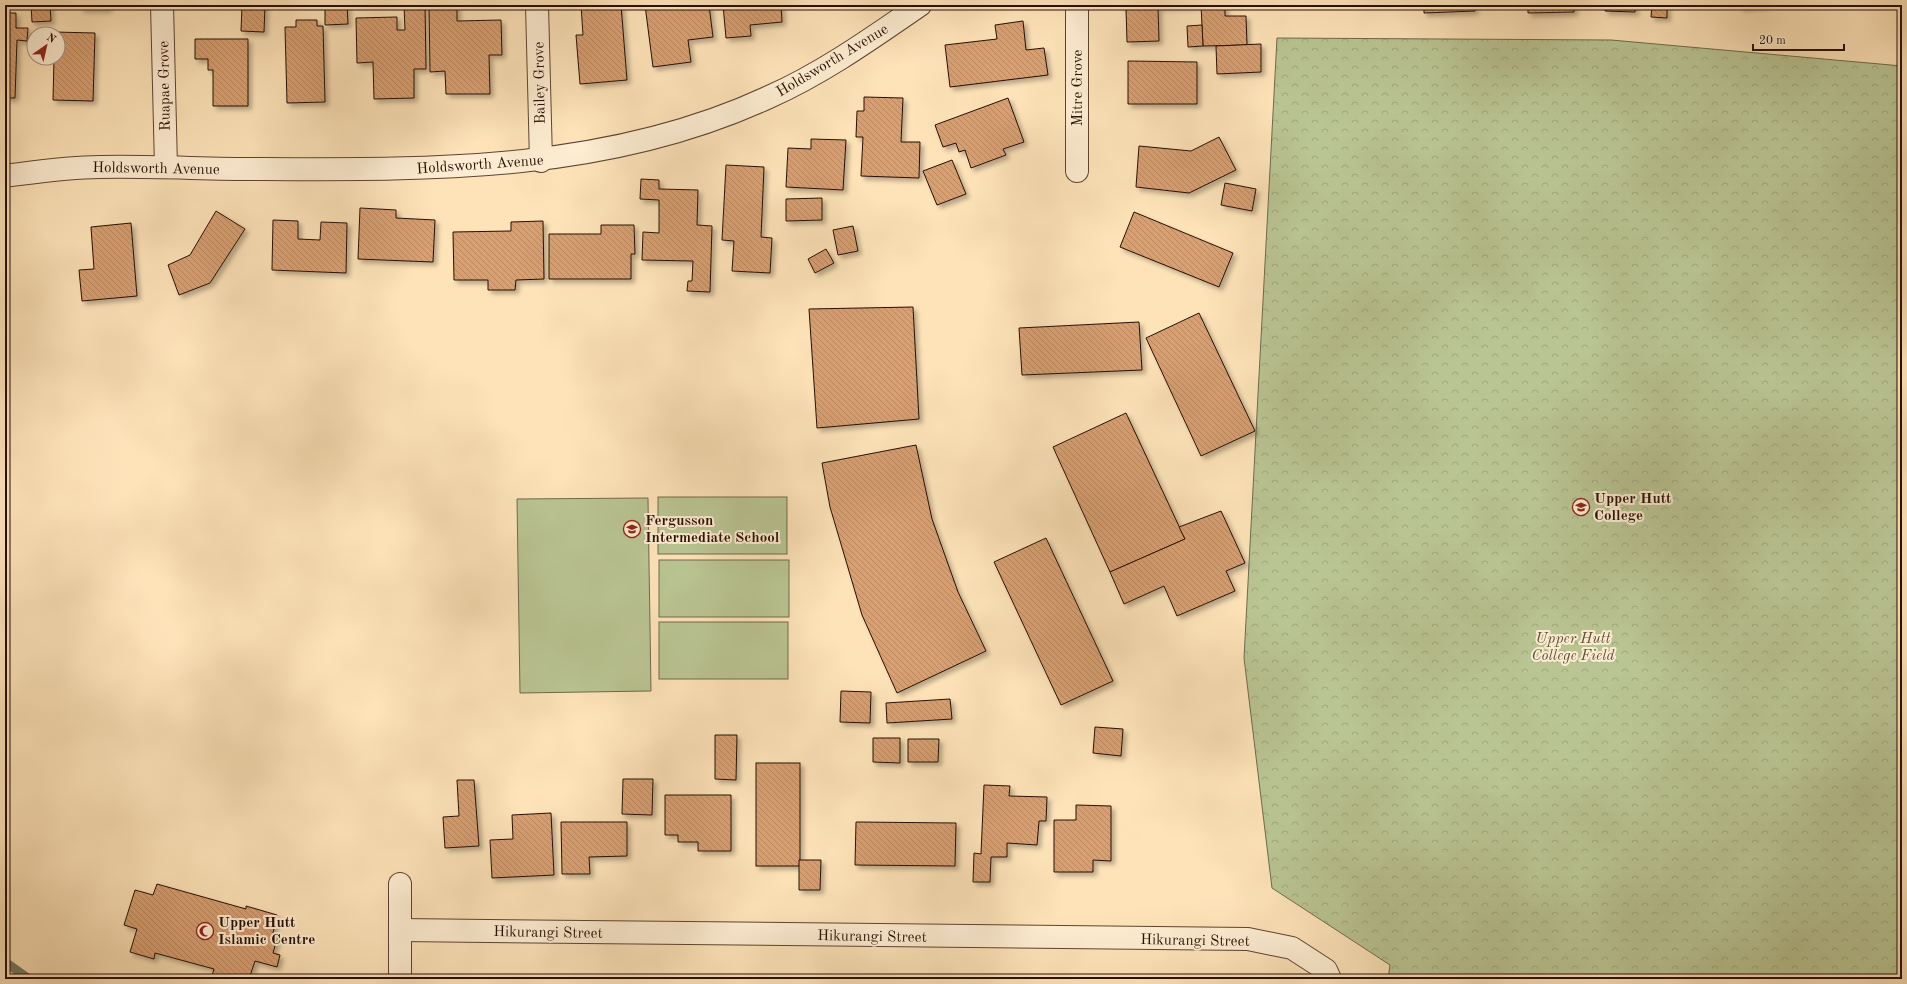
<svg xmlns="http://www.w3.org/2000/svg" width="1907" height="984" font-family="'Old Standard TT',serif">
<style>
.green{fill:#bac594;stroke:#706a4c}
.park{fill:url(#park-crowns);stroke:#706a4c}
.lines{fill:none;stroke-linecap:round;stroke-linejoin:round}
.stream{stroke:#707967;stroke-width:9}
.building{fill:url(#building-back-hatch);stroke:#270f04;filter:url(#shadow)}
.minor-casing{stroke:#5d4431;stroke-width:24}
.minor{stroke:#feedd2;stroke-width:22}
.labels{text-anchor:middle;stroke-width:4;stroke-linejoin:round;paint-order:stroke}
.street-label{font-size:15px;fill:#270f04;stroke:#feedd2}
.poi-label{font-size:15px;font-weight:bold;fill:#270f04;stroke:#feedd2;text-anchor:start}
.park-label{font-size:15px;font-style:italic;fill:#5a4f36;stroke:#feedd2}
</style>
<defs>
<pattern id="park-crowns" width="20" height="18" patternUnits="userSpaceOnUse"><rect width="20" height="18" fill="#bac594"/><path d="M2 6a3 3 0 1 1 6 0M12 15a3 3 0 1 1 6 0" fill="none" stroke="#a0a87e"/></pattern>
<pattern id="building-back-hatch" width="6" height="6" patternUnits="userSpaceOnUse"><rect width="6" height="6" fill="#d89f71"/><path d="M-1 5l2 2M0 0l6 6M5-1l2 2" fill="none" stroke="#b98860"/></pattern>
<filter id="shadow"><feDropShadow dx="3.5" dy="3.5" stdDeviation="2" flood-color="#0004"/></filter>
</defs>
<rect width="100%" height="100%" fill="#fee3b9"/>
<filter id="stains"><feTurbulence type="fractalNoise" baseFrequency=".005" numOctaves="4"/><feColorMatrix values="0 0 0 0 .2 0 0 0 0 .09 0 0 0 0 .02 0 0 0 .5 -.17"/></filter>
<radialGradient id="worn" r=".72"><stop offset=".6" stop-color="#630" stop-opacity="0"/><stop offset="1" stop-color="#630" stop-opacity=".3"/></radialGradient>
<g class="green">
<rect x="658" y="497" width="129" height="57"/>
<polygon points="648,498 651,691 520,693 517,499"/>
<rect x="659" y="560" width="130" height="57"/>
<rect x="659" y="622" width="129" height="57"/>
</g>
<polygon class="park" points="1277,38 1611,40 1902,66 1902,979 1388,979 1390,965 1272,888 1244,658"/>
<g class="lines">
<polyline class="stream" points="5,962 29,979"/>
</g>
<g class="building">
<polygon points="31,5 50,5 51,21 32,22"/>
<rect x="80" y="5" width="28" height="4"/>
<polygon points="242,5 265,5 264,32 241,31"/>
<polygon points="325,5 347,5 348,24 325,25"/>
<polygon points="404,5 425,5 426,69 414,69 414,98 374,99 373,62 357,63 356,18 397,17 397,30 405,30"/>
<polygon points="429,5 457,5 457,21 501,20 502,55 489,55 490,94 446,94 445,71 430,72"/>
<polygon points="581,5 621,5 627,80 580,84 576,35 583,35"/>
<polygon points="645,5 709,5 713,37 688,40 691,62 653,67"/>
<polygon points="723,5 781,5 782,22 750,25 751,36 726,38"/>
<polygon points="1122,5 1197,5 1197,6 1122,8"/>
<polygon points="1201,5 1225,5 1225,16 1246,16 1247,45 1203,46"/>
<polygon points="1424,5 1474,5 1475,11 1424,13"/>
<polygon points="1528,5 1574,5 1574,12 1528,13"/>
<polygon points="1605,5 1635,5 1635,12 1605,11"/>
<polygon points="1652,5 1667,5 1667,18 1651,17"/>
<polygon points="1739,5 1767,5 1740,8"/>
<polygon points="1158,7 1159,41 1127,42 1126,8"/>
<polygon points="5,13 16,13 16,28 28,28 27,41 17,40 15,98 5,98"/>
<polygon points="296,20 317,20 317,26 323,26 325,102 287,103 285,27 296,27"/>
<polygon points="1023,21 1026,50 1044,48 1048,75 950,87 945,45 997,39 995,25"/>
<polygon points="1202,25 1203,46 1188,47 1187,26"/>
<polygon points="54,32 95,33 93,101 53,100 54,58 58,58 58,34 54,34"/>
<polygon points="195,39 248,39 248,106 213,106 213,70 208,70 208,59 195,59"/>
<polygon points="1261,44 1261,72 1217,74 1216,46"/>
<polygon points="1128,61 1197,62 1197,104 1128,104"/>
<polygon points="864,97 903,98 901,142 920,142 919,178 861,176 863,137 856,137 857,111 864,111"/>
<polygon points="1008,98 1024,142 1003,149 1006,155 971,168 965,150 959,152 956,143 943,147 935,125"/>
<polygon points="1219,137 1236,170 1189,193 1136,187 1139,146 1191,151"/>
<polygon points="811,139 846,140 843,190 786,187 788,148 811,149"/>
<polygon points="952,160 966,194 937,205 923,171"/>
<polygon points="726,165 764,167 761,237 772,238 770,273 732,271 734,241 722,240"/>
<polygon points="641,179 659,180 659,189 698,190 697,225 712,226 710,292 687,291 688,281 692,281 693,261 642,260 643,232 659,233 659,200 640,199"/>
<polygon points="1225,183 1256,189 1252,211 1221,205"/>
<polygon points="822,198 822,220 786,221 786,199"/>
<polygon points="360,208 396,210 396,218 435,220 433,262 358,259"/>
<polygon points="216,211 245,229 210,283 179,295 168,265 190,255"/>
<polygon points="1134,212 1233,253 1219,287 1120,247"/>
<polygon points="273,220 298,221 298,239 320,240 321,222 347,223 346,273 272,270"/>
<polygon points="543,221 544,279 516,280 515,290 488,290 488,280 454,280 453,232 511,231 511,222"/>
<polygon points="131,223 137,296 82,301 79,270 94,269 91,227"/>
<polygon points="601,225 634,225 635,254 631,254 631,279 549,279 549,234 601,234"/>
<polygon points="853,226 858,251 838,255 833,230"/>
<polygon points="826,249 834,263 815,273 808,259"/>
<polygon points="913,307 919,419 817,428 809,309"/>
<polygon points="1199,313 1255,431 1201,456 1146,338"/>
<polygon points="1139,322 1142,370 1022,375 1019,328"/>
<polygon points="1126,413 1185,539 1110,572 1053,447"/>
<polygon points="916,445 932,519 958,592 986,651 897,693 862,615 830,507 822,463"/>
<polygon points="1221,511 1245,563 1226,571 1235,591 1177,616 1164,586 1124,604 1110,572 1185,539 1179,527"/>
<polygon points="1046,538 1113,681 1061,705 994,562"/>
<polygon points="841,691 871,692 870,723 840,722"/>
<polygon points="950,699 952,719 887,723 886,703"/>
<polygon points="1095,727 1123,729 1121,756 1093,753"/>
<polygon points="715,735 737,735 736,780 715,779"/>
<polygon points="873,738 900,738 900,763 873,762"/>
<polygon points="908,739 939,739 938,762 908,762"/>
<rect x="756" y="763" width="44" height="103"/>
<polygon points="623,779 653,779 652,815 622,814"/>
<polygon points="457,780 474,780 479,846 445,848 443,817 459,816"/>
<polygon points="984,785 1010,786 1009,796 1047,797 1046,821 1039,821 1037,845 1007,843 1007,857 991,857 990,882 973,882 974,853 981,854"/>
<polygon points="665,795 731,795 731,851 698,851 698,842 678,842 678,835 665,835"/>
<polygon points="1076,805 1111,806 1111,861 1093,860 1093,872 1054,872 1054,820 1076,820"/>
<polygon points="551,813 554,875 492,878 490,840 513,839 512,815"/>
<polygon points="561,822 627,822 627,856 589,857 590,874 562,874"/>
<polygon points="856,822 956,823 955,866 855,865"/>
<polygon points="799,860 821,860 820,890 799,890"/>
<polygon points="157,884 246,909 246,906 277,915 273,933 278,935 273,953 280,955 277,967 255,961 249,979 211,979 214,969 155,953 154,959 130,952 137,929 124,925 135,890 153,895"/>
</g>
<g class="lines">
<g class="minor-casing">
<g id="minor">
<polyline points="162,5 166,167"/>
<polyline points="537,5 541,161"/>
<polyline points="1077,5 1077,171"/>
<path d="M5 176C36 172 68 167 100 167 153 166 205 169 258 169 431 170 608 172 769 97 823 73 872 38 920 5"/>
<polyline points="400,930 1248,939 1292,948 1326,970 1330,979"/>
<polyline points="400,979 400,884"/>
</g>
</g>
<use href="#minor" class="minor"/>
</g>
<defs>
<g id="school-ring" transform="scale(0.9)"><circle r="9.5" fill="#feedd2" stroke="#8f2418" stroke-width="1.5"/><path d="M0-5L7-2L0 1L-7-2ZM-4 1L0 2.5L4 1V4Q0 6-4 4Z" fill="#8f2418"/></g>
<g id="mosque-ring" transform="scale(0.9)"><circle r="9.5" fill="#feedd2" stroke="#8f2418" stroke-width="1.5"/><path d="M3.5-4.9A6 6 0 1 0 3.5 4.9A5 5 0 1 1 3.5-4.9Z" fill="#8f2418"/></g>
</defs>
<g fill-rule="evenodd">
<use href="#school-ring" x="1581" y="507"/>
<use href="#school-ring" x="632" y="529"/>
<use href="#mosque-ring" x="205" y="931"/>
</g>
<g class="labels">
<g class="street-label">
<text transform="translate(832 60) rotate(-31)" y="5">Holdsworth Avenue</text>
<text transform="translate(539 83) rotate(-91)" y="5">Bailey Grove</text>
<text transform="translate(164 86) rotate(-91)" y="5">Ruapae Grove</text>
<text transform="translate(1077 88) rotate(-90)" y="5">Mitre Grove</text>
<text transform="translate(480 164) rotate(-4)" y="5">Holdsworth Avenue</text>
<text transform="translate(156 168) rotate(1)" y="5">Holdsworth Avenue</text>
<text transform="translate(548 932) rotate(1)" y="5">Hikurangi Street</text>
<text transform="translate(872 936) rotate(1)" y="5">Hikurangi Street</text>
<text transform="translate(1195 940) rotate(1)" y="5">Hikurangi Street</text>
</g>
<g class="poi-label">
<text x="1594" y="503">Upper Hutt<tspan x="1594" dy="17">College</tspan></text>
<text x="645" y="525">Fergusson<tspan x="645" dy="17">Intermediate School</tspan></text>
<text x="218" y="927">Upper Hutt<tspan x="218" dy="17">Islamic Centre</tspan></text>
</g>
<g class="park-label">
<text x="1573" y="643">Upper Hutt<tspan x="1573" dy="17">College Field</tspan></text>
</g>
</g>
<rect width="1907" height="984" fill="none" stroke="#fee3b9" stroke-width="20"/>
<rect x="6" y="6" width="1895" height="972" fill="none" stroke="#270f04" stroke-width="2"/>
<rect x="10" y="10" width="1887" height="964" fill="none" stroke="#270f04"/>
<g transform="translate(46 46) rotate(34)"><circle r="19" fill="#feedd2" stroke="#a89480"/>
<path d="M0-3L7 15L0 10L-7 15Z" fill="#8f2418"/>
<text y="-6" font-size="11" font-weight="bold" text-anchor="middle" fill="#270f04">N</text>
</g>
<path d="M1753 44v6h91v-6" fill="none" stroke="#270f04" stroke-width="2"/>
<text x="1759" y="44" font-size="12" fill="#270f04" stroke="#feedd2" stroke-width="3" paint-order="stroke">20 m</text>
<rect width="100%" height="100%" filter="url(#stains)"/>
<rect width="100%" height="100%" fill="url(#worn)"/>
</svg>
